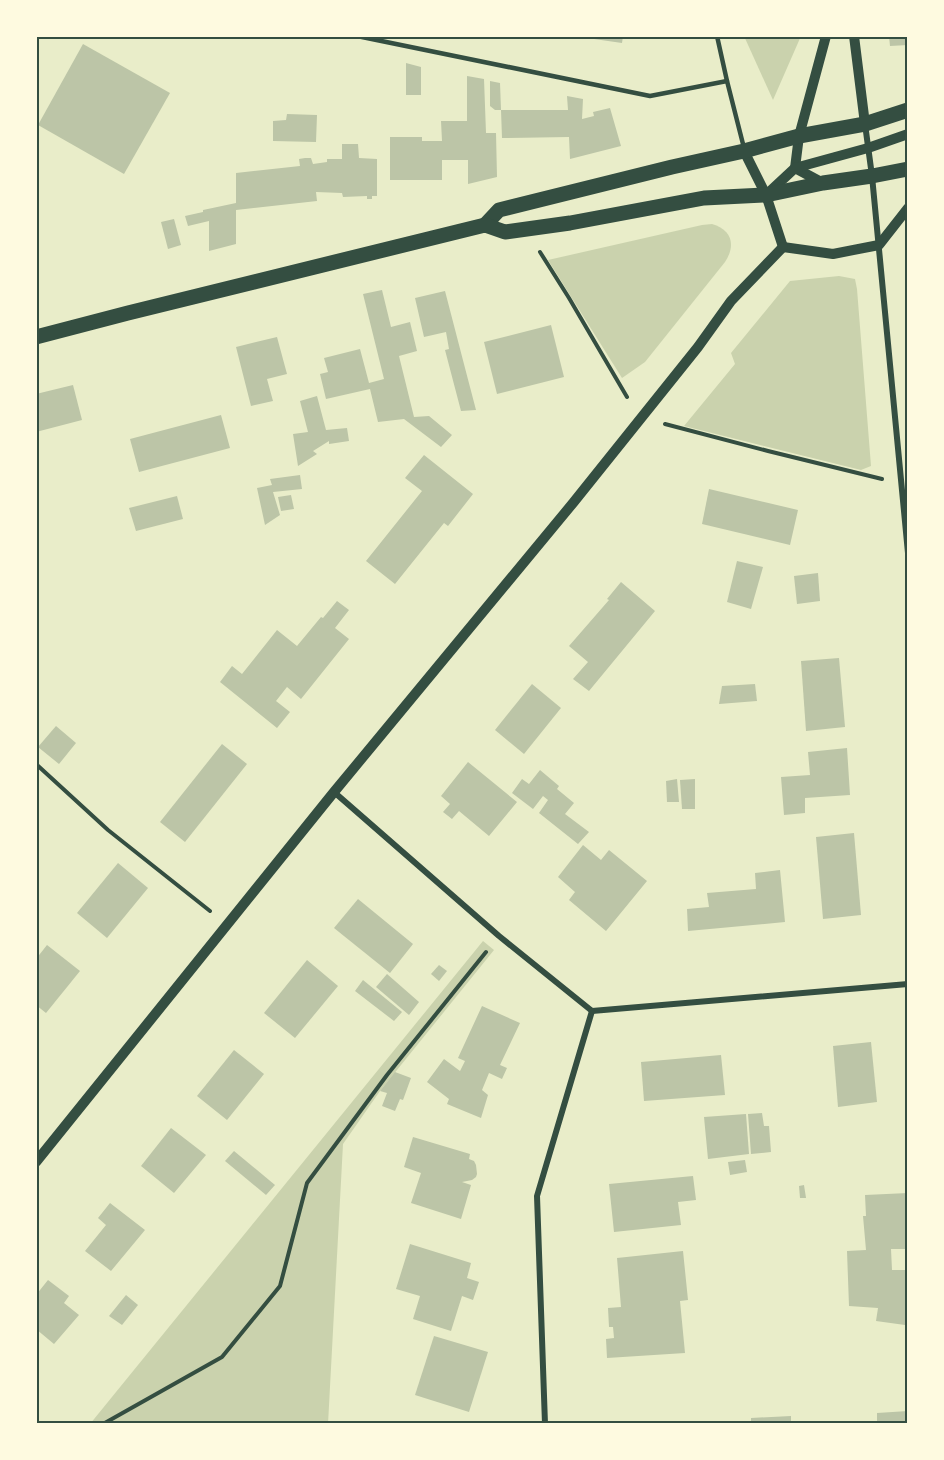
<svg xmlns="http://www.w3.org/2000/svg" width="944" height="1460" font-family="'IBM Plex Sans',sans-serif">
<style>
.green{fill:#cad2ad}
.building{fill:#bcc5a7}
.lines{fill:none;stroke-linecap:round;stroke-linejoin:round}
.path{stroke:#344e41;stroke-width:4}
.service{stroke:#344e41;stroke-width:4.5}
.minor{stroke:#344e41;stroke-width:6}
.tertiary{stroke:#344e41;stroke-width:10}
.primary{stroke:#344e41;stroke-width:15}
.neatline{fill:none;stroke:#344e41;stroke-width:2}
</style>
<rect width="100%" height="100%" fill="#e9edc9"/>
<g class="green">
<polygon points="744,36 801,36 773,100"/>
<path d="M712 224C732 230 736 245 725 262L645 362 622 378 548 260 702 225Z"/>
<polygon points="839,276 855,279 857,289 871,466 861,470 684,426 735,364 731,353 790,281"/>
<polygon points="483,941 494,950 380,1091 343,1144 328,1424 90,1424"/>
</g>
<g class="building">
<polygon points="581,36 623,36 622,43 580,37"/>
<polygon points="889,36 908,36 908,45 890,46"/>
<polygon points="83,44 170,93 124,174 38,125"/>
<polygon points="406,63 421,67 421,95 406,95"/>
<polygon points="467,76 484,79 486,133 496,133 497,177 468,184 468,160 442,160 442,180 390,180 390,137 422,137 422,141 442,141 441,121 467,121"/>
<polygon points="490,81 500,83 501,110 495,110 490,106"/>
<polygon points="567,96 583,99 582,119 594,116 593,112 610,108 621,146 570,159 569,137 502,138 501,110 568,110"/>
<polygon points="287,114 317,115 316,142 273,141 273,121 286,120"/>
<polygon points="342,144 358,144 359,158 377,159 377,196 372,196 372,199 367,199 367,196 343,197 342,193 316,192 317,201 236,210 236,244 209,251 209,221 188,226 185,216 203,212 203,210 236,203 236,173 300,166 299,159 305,158 311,158 313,164 327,162 327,159 342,159"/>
<polygon points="174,219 181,245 168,249 161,222"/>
<polygon points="382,290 391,327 410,322 417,351 399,356 414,417 429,416 452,435 441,447 404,419 378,422 370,389 326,399 320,374 328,372 324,358 360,349 369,383 384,379 363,294"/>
<polygon points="445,291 465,368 476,410 461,411 445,350 449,349 446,332 424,337 415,298"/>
<polygon points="551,325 564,377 497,394 484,342"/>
<polygon points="277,337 287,374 267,379 273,401 251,406 236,347"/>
<polygon points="73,385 82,420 36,432 36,394"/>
<polygon points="317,396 326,430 347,428 349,441 329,444 329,441 313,451 317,454 298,466 293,434 308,432 300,401"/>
<polygon points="221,415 230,448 139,472 130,439"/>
<polygon points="424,455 473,494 448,526 444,523 395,584 366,561 422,491 405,478"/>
<polygon points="300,475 302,489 273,492 280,515 265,525 257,488 272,485 270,479"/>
<polygon points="709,489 798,510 790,545 702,524"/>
<polygon points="291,495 294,509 281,511 278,497"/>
<polygon points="177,496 183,519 136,531 129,508"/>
<polygon points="737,561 763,567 751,609 727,602"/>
<polygon points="818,573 820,601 797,604 794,576"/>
<polygon points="621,582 655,611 589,691 573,679 588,662 569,646 609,600 607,599"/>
<polygon points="337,601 349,610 335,628 349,639 301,699 287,687 276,701 290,712 277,728 220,682 232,666 242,674 277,630 297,646 321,617 323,618"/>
<polygon points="839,658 845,727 806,731 801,661"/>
<polygon points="532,684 561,708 524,754 495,730"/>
<polygon points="755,684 757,701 719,704 722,686"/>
<polygon points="56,726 76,743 59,764 38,747"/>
<polygon points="222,744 247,764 185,842 160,822"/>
<polygon points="847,748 850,795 805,798 805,813 784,815 781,777 810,775 808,752"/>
<polygon points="468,762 517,802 489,836 459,811 452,819 443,812 450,804 441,796"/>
<polygon points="540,770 559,786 557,789 574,803 565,814 589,832 578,844 539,813 548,800 543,796 533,809 512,793 522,779 529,784"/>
<polygon points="677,779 679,802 667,802 666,781"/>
<polygon points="695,779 695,809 682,809 680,780"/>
<polygon points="854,833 861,915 823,919 816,837"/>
<polygon points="583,845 601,860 609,850 647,881 606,931 569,900 575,892 558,877"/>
<polygon points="118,863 148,888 107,938 77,913"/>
<polygon points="780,870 785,922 688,931 687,909 709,907 707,893 756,889 755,873"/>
<polygon points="358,899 413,944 390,973 334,928"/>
<polygon points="47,945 80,971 46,1013 36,1005 36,959"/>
<polygon points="307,960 338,986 295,1038 264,1013"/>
<polygon points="439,965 447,971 439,981 431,974"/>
<polygon points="387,974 419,1002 409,1015 376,987"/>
<polygon points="363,980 402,1012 394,1021 355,991"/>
<polygon points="482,1006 520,1023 500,1065 507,1068 502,1079 489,1073 482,1090 488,1095 481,1118 447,1104 449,1099 427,1082 444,1059 460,1071 465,1061 458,1058"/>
<polygon points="871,1042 877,1102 838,1107 833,1046"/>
<polygon points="234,1050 264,1074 227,1120 197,1096"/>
<polygon points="721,1055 725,1095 644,1101 641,1062"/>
<polygon points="395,1072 411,1078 403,1100 400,1099 395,1111 382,1106 387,1093 380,1091"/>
<polygon points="762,1113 764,1126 769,1126 771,1152 751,1154 748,1114"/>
<polygon points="746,1114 749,1154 708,1159 704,1117"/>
<polygon points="171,1128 206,1155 174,1193 141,1166"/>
<polygon points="413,1137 470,1154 469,1159 474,1161 476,1165 477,1174 476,1177 472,1180 462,1182 471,1185 461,1219 411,1203 421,1173 404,1167"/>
<polygon points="234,1151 275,1185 266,1195 225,1161"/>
<polygon points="745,1160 747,1172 730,1175 728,1162"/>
<polygon points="693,1176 696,1200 678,1202 681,1225 614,1232 609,1184"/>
<polygon points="804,1185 806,1198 800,1198 799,1186"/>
<polygon points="908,1193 908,1249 891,1249 892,1270 908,1270 908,1311 907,1311 905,1325 876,1321 878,1308 849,1306 847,1251 866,1250 863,1216 866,1216 865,1195"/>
<polygon points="110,1203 145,1230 111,1271 85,1251 106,1225 98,1218"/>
<polygon points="410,1244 471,1263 467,1278 479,1282 473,1300 462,1296 451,1331 413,1319 420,1296 396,1289"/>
<polygon points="683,1251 688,1300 680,1301 685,1353 607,1358 606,1339 614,1338 613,1327 609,1327 608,1308 621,1307 617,1258"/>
<polygon points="48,1280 69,1296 64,1303 79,1315 54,1344 36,1329 36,1295"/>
<polygon points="126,1295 138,1305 122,1325 109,1316"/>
<polygon points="434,1336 488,1352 469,1412 415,1395"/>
<polygon points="908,1411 908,1424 877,1424 877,1413"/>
<polygon points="791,1416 791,1424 751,1424 751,1418"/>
<polygon points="679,1421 679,1424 662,1424 662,1422"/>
</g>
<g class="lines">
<g class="path">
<polyline points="540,252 569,298 627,397"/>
<polyline points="665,424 768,451 882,479"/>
<polyline points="36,764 108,830 210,911"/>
<polyline points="103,1424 222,1357 280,1286 307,1183 387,1075 486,952"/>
</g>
<g class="service">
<polyline points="357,36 650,96 727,81 744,148"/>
<polyline points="717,36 727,81"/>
</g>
<g class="minor">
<polyline points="865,124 872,176 908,553"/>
<polyline points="334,792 499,936 592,1011 908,984"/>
<polyline points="545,1424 537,1196 592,1011"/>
</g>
<g class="tertiary">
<polyline points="854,36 865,124"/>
<polyline points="744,151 766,195"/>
<polyline points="823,183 795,168 799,136 826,36"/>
<polyline points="783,247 766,195 795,168 868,148 908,134"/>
<polyline points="783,247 833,254 879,245 908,208"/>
<polyline points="36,1162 334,792 573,503 698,347 731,301 783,247"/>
</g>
<g class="primary">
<polyline points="485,225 499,210 672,167 744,151 799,136 865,124 908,110"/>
<polyline points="36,337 128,313 485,225 505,232 570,223 704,198 766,195 823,183 872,176 908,169"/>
</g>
</g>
<rect width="944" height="1460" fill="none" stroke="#fefae0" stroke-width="75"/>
<rect x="38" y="38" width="868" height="1384" class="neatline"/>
</svg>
